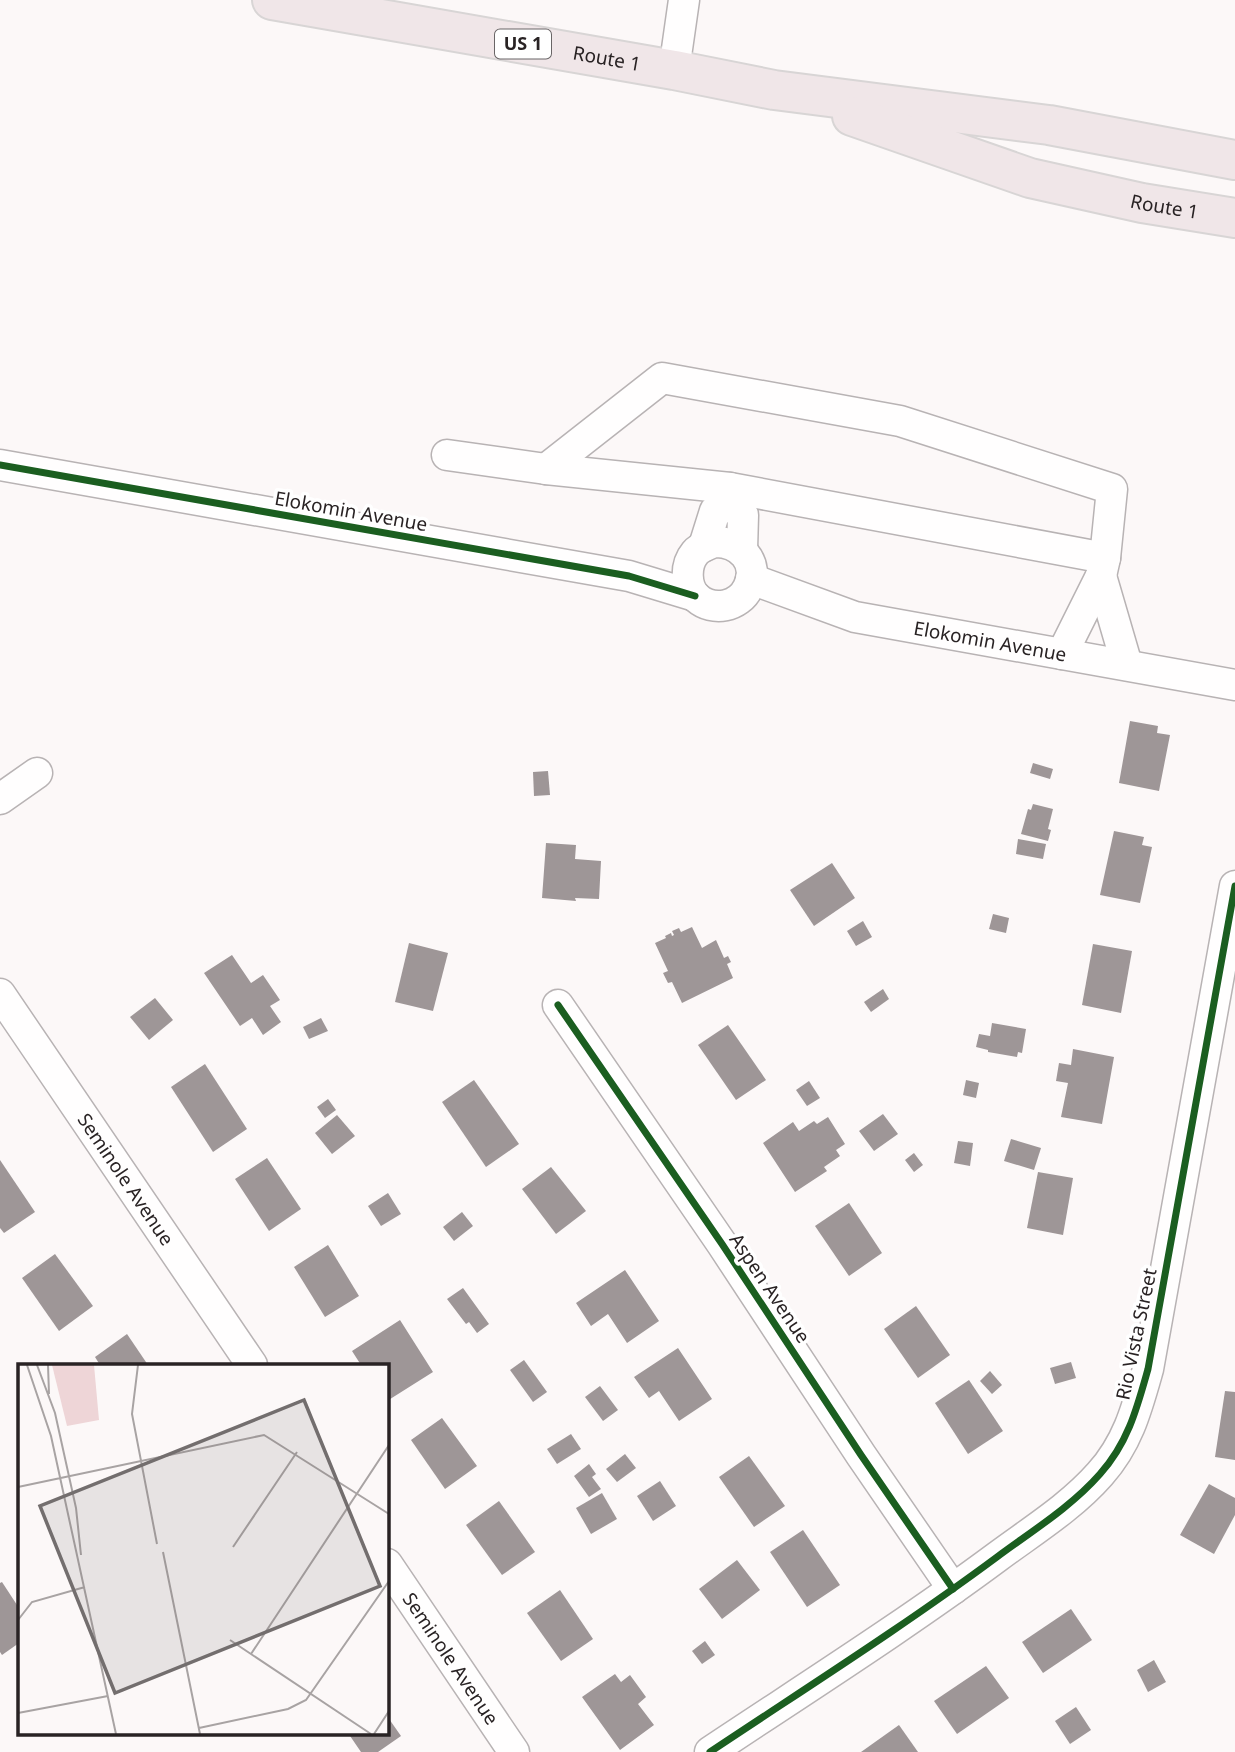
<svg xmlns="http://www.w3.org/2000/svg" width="1235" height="1752" font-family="'Noto Sans',sans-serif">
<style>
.building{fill:#9e9697}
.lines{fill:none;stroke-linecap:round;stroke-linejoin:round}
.minor-casing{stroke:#b8b3b4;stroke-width:33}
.major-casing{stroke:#d8d5d5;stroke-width:42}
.minor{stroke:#fffefe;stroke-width:30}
.major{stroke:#f0e6e8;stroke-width:38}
.cycleway-casing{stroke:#fff;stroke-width:11}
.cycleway{stroke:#1b5e20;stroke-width:7}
.labels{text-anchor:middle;stroke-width:7;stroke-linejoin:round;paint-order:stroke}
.shield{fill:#fff;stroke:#696566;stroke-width:2}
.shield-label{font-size:18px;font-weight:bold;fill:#292324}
.street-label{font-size:19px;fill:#292324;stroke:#fff}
.inset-road{fill:none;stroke:#a8a3a3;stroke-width:2}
.view{fill:#736e6e;fill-opacity:0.15;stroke:#736e6e;stroke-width:3.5}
.inset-edge{fill:none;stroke:#292324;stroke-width:3.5}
</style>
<rect width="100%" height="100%" fill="#fcf8f8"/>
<g class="building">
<polygon points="1130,721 1158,726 1157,733 1170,735 1159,791 1119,783"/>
<polygon points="1033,763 1053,769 1050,779 1030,773"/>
<polygon points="548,771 550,795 534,796 533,772"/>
<polygon points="1033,804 1053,809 1048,829 1051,830 1048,841 1021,834 1028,809 1031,810"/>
<polygon points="1114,831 1144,837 1142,845 1152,847 1140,903 1100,895"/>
<polygon points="1018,839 1046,844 1043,859 1016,854"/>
<polygon points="546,843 576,845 575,859 601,861 599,899 575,898 576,901 542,898"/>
<polygon points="832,863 855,898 814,926 790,890"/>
<polygon points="993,914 1009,918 1006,933 989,929"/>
<polygon points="863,921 872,937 856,946 847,931"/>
<polygon points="692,927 702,948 716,940 724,958 728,956 731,962 727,964 733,978 682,1003 672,982 668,983 663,973 668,971 655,943 666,938 665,936 671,933 672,936 674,935 672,931 679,928 681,932"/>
<polygon points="409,943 448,953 433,1011 395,1002"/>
<polygon points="1093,944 1132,951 1121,1013 1082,1005"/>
<polygon points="232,955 251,983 263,975 280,1000 270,1006 281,1022 263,1035 252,1018 240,1026 204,973"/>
<polygon points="883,989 889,999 871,1012 864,1002"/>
<polygon points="155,998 173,1020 149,1040 130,1017"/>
<polygon points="321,1018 328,1031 309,1039 303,1027"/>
<polygon points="992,1023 1026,1029 1022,1053 1018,1052 1017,1057 988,1052 988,1050 976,1047 979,1034 990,1036"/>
<polygon points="728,1025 766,1080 736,1100 698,1045"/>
<polygon points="1073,1049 1114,1057 1102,1124 1061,1117 1068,1083 1056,1081 1059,1063 1071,1065"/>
<polygon points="205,1064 247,1129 213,1152 171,1087"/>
<polygon points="474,1080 519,1144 486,1167 442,1102"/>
<polygon points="966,1080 979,1083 976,1098 963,1095"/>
<polygon points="809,1081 820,1098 807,1106 796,1090"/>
<polygon points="328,1099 336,1110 325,1118 317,1107"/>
<polygon points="883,1114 898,1134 874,1151 859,1131"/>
<polygon points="337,1115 355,1136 332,1154 315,1133"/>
<polygon points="828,1117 845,1144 836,1150 840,1156 824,1167 827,1171 795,1192 763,1143 793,1122 799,1131 814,1121 817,1124"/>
<polygon points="1011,1139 1041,1148 1034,1170 1004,1161"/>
<polygon points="958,1141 973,1143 970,1166 954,1163"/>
<polygon points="914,1153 923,1165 914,1172 905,1160"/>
<polygon points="267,1158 301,1209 269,1231 235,1179"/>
<polygon points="0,1160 35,1212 4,1233 0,1228"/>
<polygon points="551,1167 586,1211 556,1234 522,1189"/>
<polygon points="1038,1172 1073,1178 1063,1235 1027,1228"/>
<polygon points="388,1193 401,1214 381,1226 368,1206"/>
<polygon points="849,1203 882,1253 849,1276 815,1226"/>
<polygon points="462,1212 473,1226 454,1241 443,1227"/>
<polygon points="328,1245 359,1296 325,1317 294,1267"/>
<polygon points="55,1254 93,1306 59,1331 22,1278"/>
<polygon points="625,1270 659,1321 627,1343 608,1314 591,1326 576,1303"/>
<polygon points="463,1288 489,1324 477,1333 469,1322 466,1324 447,1299"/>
<polygon points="916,1306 950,1355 918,1378 884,1329"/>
<polygon points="400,1320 433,1372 387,1401 387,1365 361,1365 352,1351"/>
<polygon points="127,1334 148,1365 100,1365 95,1357"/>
<polygon points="678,1348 712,1399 679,1421 659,1391 649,1398 634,1377"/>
<polygon points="524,1360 547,1392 533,1402 510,1370"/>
<polygon points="1071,1362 1076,1378 1055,1384 1050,1368"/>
<polygon points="990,1371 1002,1385 992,1394 980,1381"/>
<polygon points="969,1380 1003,1431 968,1454 935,1403"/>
<polygon points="600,1386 618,1410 603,1421 585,1397"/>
<polygon points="1225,1391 1235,1392 1235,1460 1215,1457"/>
<polygon points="442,1418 477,1466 445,1489 411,1440"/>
<polygon points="571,1434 581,1449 557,1464 547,1449"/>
<polygon points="625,1454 636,1468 617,1482 606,1469"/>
<polygon points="749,1456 785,1506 754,1527 719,1477"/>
<polygon points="589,1464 596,1474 592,1477 601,1489 589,1497 574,1476"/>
<polygon points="660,1481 676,1506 653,1521 637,1496"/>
<polygon points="1209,1484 1235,1498 1235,1515 1214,1554 1180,1535"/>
<polygon points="602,1493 617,1519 591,1534 576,1508"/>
<polygon points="499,1501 535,1552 502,1575 466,1525"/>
<polygon points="803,1530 840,1585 807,1607 770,1552"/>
<polygon points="737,1560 760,1590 722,1619 699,1589"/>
<polygon points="2,1582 19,1608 19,1643 2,1655 0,1652 0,1583"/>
<polygon points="560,1590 593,1639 561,1661 527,1613"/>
<polygon points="1071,1609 1092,1640 1043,1673 1022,1642"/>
<polygon points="705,1641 715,1655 702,1664 692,1651"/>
<polygon points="1154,1660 1166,1682 1148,1692 1137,1670"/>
<polygon points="986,1666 1009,1698 957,1734 934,1701"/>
<polygon points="615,1674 621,1682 630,1675 646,1697 638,1704 654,1725 620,1750 582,1697"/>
<polygon points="1076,1707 1091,1730 1070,1744 1055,1721"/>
<polygon points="387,1716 401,1736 378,1752 361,1752 348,1733 387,1733"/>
<polygon points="899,1725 918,1752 861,1752"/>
</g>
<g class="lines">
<g class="minor-casing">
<g id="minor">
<polyline points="674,70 684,0"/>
<polyline points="447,455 546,469 730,488 1105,558"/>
<polyline points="0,465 629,576 695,596"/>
<polyline points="546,469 662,378 900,421 1112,489 1105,558 1101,576 1062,654"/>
<polyline points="726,503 743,515 742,550"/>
<path d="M714 542C739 541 761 562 748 588 739 607 713 612 697 598 685 587 685 565 695 553 700 547 707 545 714 542Z"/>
<polyline points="704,546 715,511 726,503 730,488"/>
<polyline points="1101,576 1127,665"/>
<path id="s1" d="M751 579 855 617 1235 685"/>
<polyline points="0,799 37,773"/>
<path id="s2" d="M0 994 252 1365"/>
<polyline points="558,1005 722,1244 861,1455 953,1589"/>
<path id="s3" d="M387 1564 514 1752"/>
<path d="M710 1752C806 1688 904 1626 997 1557 1032 1531 1071 1507 1100 1474 1128 1443 1137 1408 1148 1369L1235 886"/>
</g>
</g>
<g class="major-casing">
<g id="major">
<path id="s4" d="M272 0 674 70 774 90 1049 125 1235 160"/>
<path id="s5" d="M852 116 1030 178 1142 203 1235 218"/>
</g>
</g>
<use href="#minor" class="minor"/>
<use href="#major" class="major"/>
<g class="cycleway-casing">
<g id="cycleway">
<polyline points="0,465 629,576 695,596"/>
<polyline points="558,1005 722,1244 861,1455 953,1589"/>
<path d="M710 1752C806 1688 904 1626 997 1557 1032 1531 1071 1507 1100 1474 1128 1443 1137 1408 1148 1369L1235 886"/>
</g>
</g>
<use href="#cycleway" class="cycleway"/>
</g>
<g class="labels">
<rect class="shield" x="495" y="29.5" width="56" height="29" rx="5"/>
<g class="shield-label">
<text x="523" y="50">US 1</text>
</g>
<g class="street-label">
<text dy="7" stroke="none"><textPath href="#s4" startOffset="340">Route 1</textPath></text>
<text dy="7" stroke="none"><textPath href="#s5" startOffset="326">Route 1</textPath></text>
<text transform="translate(351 511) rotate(10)" y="7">Elokomin Avenue</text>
<text dy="7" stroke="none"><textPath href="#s1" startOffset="248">Elokomin Avenue</textPath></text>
<text dy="7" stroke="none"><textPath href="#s2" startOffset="224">Seminole Avenue</textPath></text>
<text transform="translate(770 1288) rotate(56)" y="7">Aspen Avenue</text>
<text transform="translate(1136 1334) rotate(-78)" y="7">Rio Vista Street</text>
<text dy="7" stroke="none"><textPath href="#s3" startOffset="114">Seminole Avenue</textPath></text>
</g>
</g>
<g transform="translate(18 1364)">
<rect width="371" height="371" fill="#fcf8f8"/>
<path d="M34 1H76L81 56 49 62Z" fill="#eed5d7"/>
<path class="inset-road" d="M9 1 33 72 98 370M19 1 37 49 58 144 63 191M30 1 31 30M120 1 114 50 139 180M0 123 246 71 371 150M215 183 279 88M145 188 182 370M0 256 14 238 67 223M212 276 353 370M233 290 371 81M0 349 90 332M181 364 270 345 288 336 371 217M356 370 371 347"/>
<path class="view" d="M286 36 362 222 97 329 22 142Z"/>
<rect width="371" height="371" class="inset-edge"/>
</g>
</svg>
